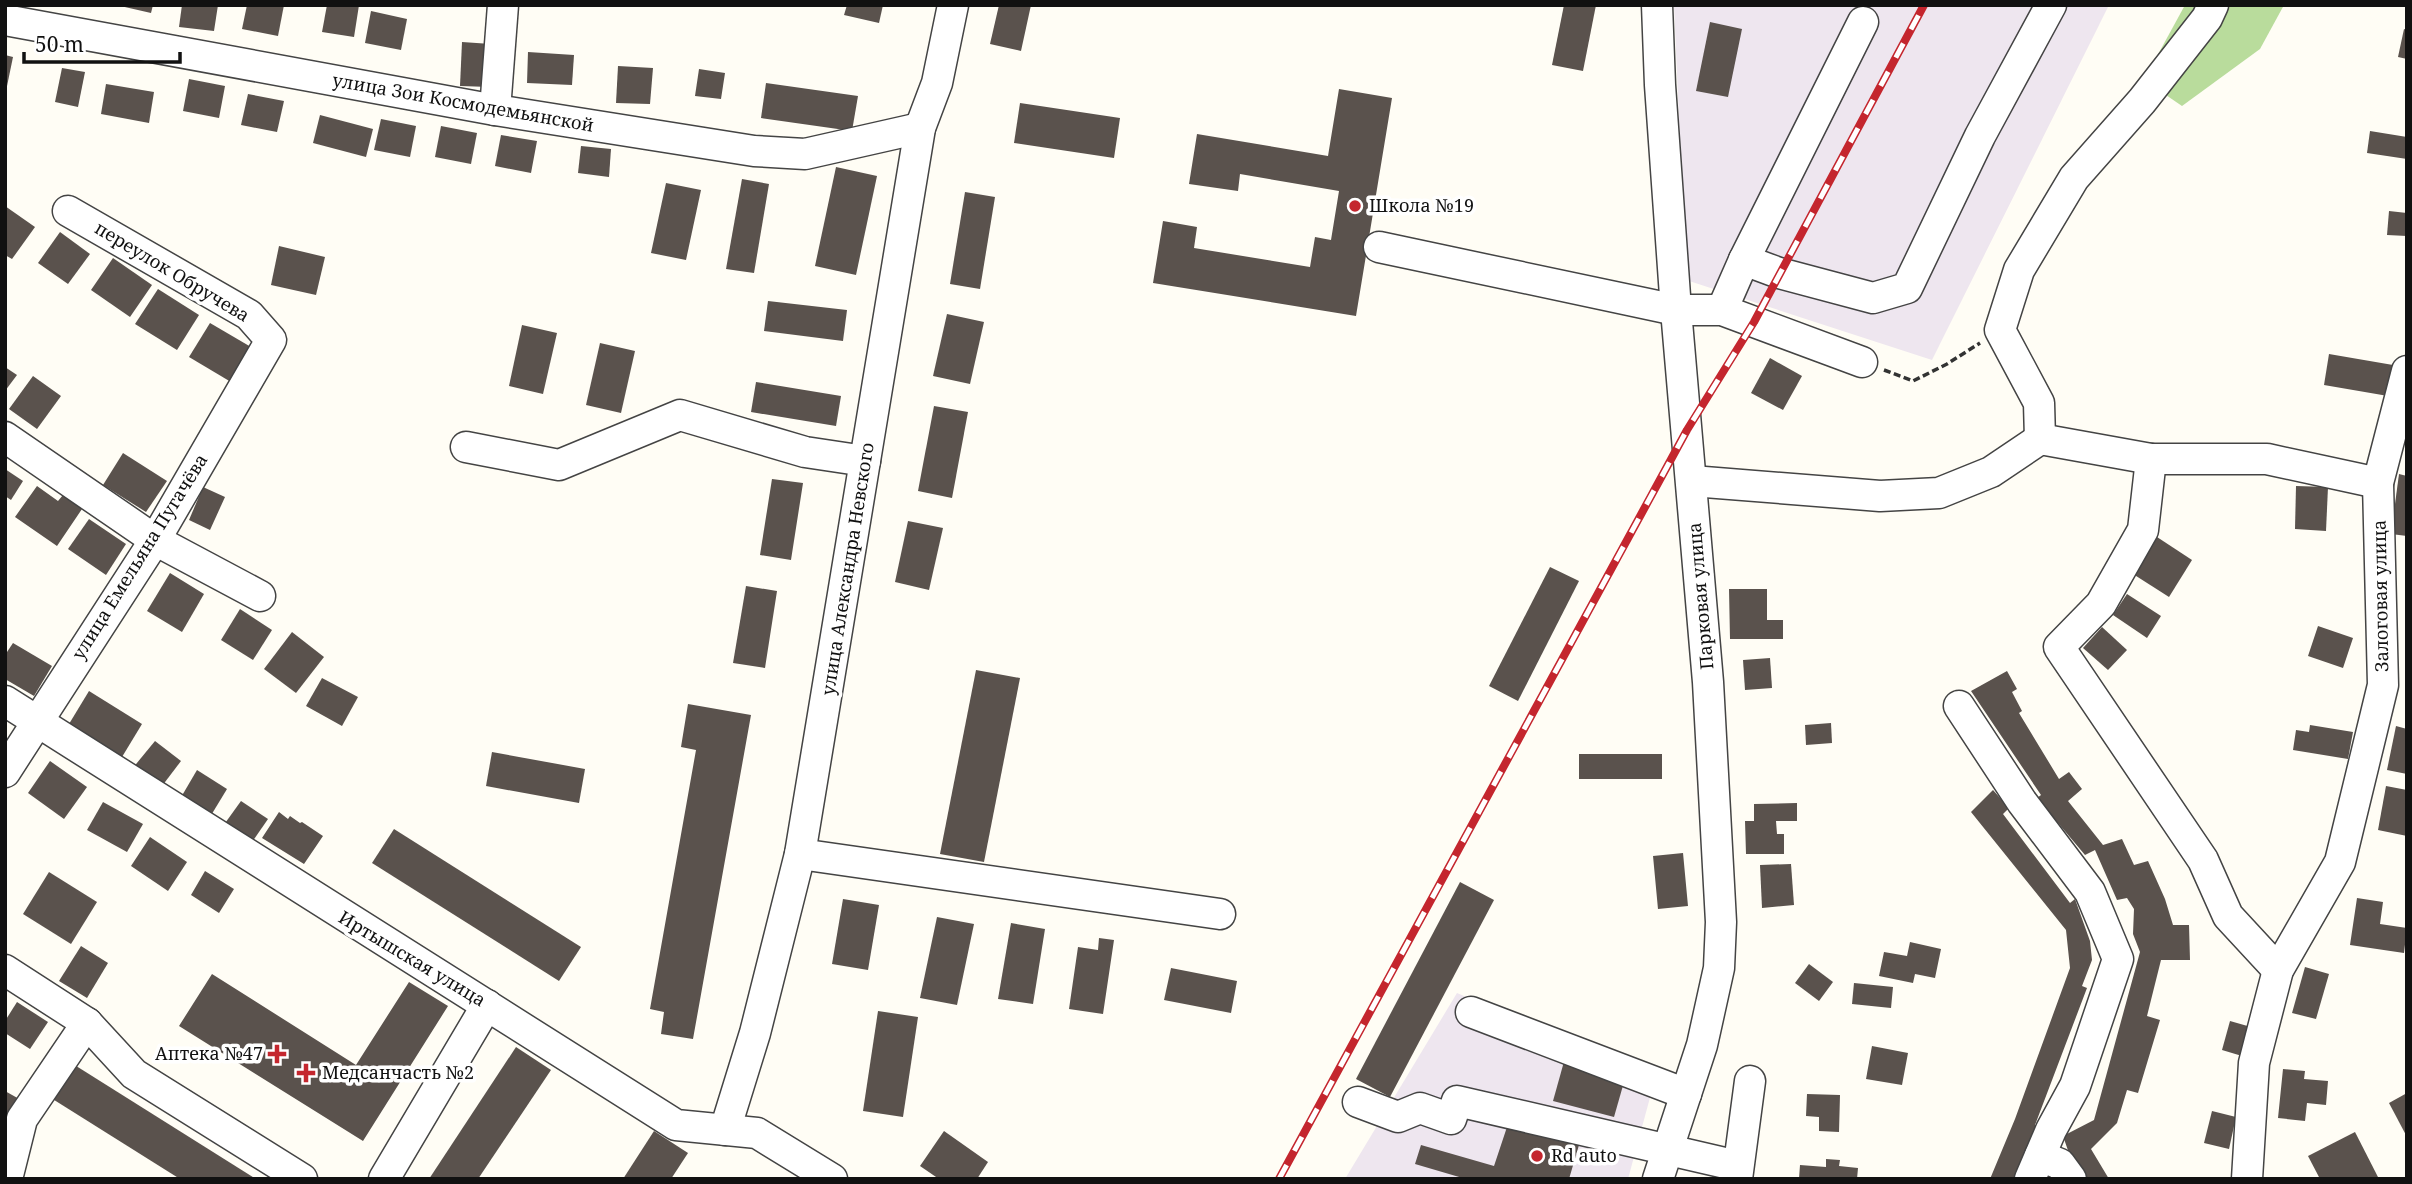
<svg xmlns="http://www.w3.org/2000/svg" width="2412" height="1184" font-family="'Noto Serif',serif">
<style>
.industrial{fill:#eee6ef}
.forest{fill:#b9dc9c}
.building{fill:#5a524d}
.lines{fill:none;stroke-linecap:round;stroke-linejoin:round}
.minor-casing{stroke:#444;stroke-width:33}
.path{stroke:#333;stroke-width:3.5;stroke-dasharray:7 3.5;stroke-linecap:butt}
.minor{stroke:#fff;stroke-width:30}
.rail-casing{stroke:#c4262e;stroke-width:8}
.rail{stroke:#fff;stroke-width:5;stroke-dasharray:16;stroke-linecap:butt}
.poi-dot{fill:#c4262e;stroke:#fff;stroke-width:2.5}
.labels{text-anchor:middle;stroke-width:7;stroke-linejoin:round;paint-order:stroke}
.street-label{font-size:18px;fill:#111;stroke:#fff}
.poi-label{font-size:18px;fill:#111;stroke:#fff;text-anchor:start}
</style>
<rect width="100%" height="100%" fill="#fffdf5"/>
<g class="industrial">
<polygon points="1674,5 2109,5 1932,360 1686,280"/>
<polygon points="1457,993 1655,1079 1628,1179 1345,1179"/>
</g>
<polygon class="forest" points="2185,5 2284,5 2260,49 2182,106 2144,80"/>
<g class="building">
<polygon points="116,5 153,5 151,13"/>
<polygon points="182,5 218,5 214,31 179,27"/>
<polygon points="247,5 284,5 278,36 242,29"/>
<polygon points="327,5 359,5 354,37 322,32"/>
<polygon points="847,5 883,5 879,23 844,15"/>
<polygon points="999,5 1031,5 1021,51 990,44"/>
<polygon points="1564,5 1596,5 1583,71 1552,65"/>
<polygon points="371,11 407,19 401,50 365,43"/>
<polygon points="1710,22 1742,29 1728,97 1696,91"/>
<polygon points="2404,29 2407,30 2407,59 2398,57"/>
<polygon points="462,42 491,44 490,87 460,86"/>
<polygon points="528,52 574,55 572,85 527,83"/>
<polygon points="5,55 13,57 6,91 5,91"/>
<polygon points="618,66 653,68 650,104 616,103"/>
<polygon points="62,68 85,72 78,107 55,102"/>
<polygon points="699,69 725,73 721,99 695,96"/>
<polygon points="189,79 225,86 219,118 183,111"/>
<polygon points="766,83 858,96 852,131 761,118"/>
<polygon points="106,84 154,92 149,123 101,114"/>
<polygon points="1339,89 1392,98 1356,316 1153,283 1163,221 1197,227 1194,248 1310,267 1315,237 1331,240 1339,191 1240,174 1238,191 1189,184 1197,134 1328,156"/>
<polygon points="248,94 284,101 277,132 241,125"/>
<polygon points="1020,103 1120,118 1114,158 1014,143"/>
<polygon points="320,115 373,129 366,157 313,143"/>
<polygon points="381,119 416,126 410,157 374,150"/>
<polygon points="441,126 477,133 471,164 435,157"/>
<polygon points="2370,131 2407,137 2407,159 2367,153"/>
<polygon points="501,135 537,141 531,173 495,166"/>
<polygon points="581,146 611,149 609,177 578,173"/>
<polygon points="836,167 877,176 856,275 815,266"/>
<polygon points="742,179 769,184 754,273 726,269"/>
<polygon points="666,183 701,190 686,260 651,253"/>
<polygon points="965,192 995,197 980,289 950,284"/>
<polygon points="5,206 35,227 12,259 5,255"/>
<polygon points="2389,211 2407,213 2407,236 2387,235"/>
<polygon points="60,232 90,254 68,284 38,263"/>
<polygon points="279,246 325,257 316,295 271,285"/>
<polygon points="113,258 152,285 130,317 91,290"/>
<polygon points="158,289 199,315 177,350 135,324"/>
<polygon points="768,301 847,310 843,341 764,331"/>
<polygon points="947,314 984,322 970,384 933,376"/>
<polygon points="210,323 251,347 231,382 189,357"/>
<polygon points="522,325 557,333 543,394 509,386"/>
<polygon points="600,343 635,351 621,413 586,405"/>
<polygon points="2329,354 2393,365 2388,396 2324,385"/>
<polygon points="1770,358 1802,376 1783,410 1751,393"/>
<polygon points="5,367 17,375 5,391"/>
<polygon points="33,376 61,396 37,429 9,409"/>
<polygon points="756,382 841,396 836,426 751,412"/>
<polygon points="934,406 968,412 952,498 918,491"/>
<polygon points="123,453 167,481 146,512 103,485"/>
<polygon points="5,469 23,481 11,500 5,496"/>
<polygon points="2399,474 2407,476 2407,536 2391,534"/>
<polygon points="772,479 803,483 791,560 760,555"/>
<polygon points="37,486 58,501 63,495 82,509 57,546 15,517"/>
<polygon points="2296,486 2328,487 2326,531 2295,529"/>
<polygon points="203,487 225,497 210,530 189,520"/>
<polygon points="89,519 126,544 106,575 68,549"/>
<polygon points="908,521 943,528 929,590 895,582"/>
<polygon points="2157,537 2192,560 2169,597 2133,574"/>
<polygon points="1550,567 1579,581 1518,701 1489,686"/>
<polygon points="170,573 204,594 182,632 147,611"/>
<polygon points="746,586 777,591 765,668 733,663"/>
<polygon points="1729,589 1767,589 1767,620 1783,620 1783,639 1730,639"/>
<polygon points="2127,594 2161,616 2147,638 2113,615"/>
<polygon points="240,609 272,630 253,660 221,640"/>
<polygon points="2318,626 2353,638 2343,668 2308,656"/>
<polygon points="2102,627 2127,650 2108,670 2083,648"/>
<polygon points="292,632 324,657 296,693 264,669"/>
<polygon points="13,643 52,666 34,696 5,679 5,655"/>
<polygon points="1770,658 1772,688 1745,690 1743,660"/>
<polygon points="976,670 1020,678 984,862 940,854"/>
<polygon points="2007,671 2017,689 2012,692 2022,711 2019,713 2059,779 2069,772 2082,789 2068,801 2103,845 2122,839 2134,865 2148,861 2165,899 2173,925 2189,925 2190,960 2161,960 2147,1016 2160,1020 2138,1093 2127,1090 2117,1123 2091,1149 2109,1179 2083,1179 2072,1162 2063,1136 2094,1120 2140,952 2133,934 2134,909 2127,898 2117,900 2095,850 2085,855 2037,798 2041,795 1971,691"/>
<polygon points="322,678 358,697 342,726 306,706"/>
<polygon points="89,691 142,724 122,757 69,724"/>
<polygon points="688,704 751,715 693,1039 661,1034 664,1012 650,1009 696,750 681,747"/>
<polygon points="1831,723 1832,743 1806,745 1805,725"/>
<polygon points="2310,725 2353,732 2348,759 2293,750 2296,730 2309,732"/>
<polygon points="2396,726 2407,729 2407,774 2387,770"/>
<polygon points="155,741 181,761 159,790 132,769"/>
<polygon points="492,752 585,769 579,803 486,786"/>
<rect x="1579" y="754" width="83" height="25"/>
<polygon points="50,761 87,787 64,819 28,793"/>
<polygon points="197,770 227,789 210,817 180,799"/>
<polygon points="2386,786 2407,790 2407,836 2378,830"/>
<polygon points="1993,790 2009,808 2003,814 2070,903 2075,899 2090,941 2092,960 2082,986 2087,988 2035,1125 2039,1127 2016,1179 1990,1179 2015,1119 2070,968 2066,930 1971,812"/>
<polygon points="241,801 268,819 250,845 223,826"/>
<polygon points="103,802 143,824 127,852 87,830"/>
<polygon points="1797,803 1797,821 1776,821 1777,834 1784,834 1784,854 1746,854 1745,821 1754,821 1754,804"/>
<polygon points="279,812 288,819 290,816 300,823 302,822 323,836 304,864 262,838"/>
<polygon points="394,829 581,947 559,981 372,863"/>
<polygon points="150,837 187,862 168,891 131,866"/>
<polygon points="1683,853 1688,906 1658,909 1653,856"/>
<polygon points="1791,864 1794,905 1762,908 1760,865"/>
<polygon points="205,871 234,889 219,913 191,895"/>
<polygon points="49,872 97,902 71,944 23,914"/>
<polygon points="1460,882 1494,900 1390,1097 1356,1079"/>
<polygon points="2357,898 2383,902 2380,924 2407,928 2404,953 2350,945"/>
<polygon points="843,899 879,905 868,970 832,964"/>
<polygon points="937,917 974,924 957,1005 920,998"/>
<polygon points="1011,923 1045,929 1033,1004 998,999"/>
<polygon points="1099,938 1114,940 1103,1014 1069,1009 1078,947 1098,950"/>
<polygon points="1910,942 1941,949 1935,978 1915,974 1913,983 1879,976 1884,952 1907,956"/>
<polygon points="81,946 108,963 87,998 59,981"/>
<polygon points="1809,964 1833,982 1819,1001 1795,983"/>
<polygon points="2305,967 2329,974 2316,1019 2292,1013"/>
<polygon points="1171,968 1237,981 1231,1013 1164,1000"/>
<polygon points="212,974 356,1065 409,982 448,1006 363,1141 179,1026"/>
<polygon points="1854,983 1893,987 1891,1008 1852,1004"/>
<polygon points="17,1002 48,1022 30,1049 5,1033 5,1021"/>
<polygon points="878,1011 918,1017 903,1117 863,1111"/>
<polygon points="2230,1021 2251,1027 2242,1056 2222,1050"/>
<polygon points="1872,1046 1908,1053 1902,1085 1866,1079"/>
<polygon points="516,1047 551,1070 478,1179 429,1179"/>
<polygon points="1565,1058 1626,1075 1614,1117 1553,1101"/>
<polygon points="73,1064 256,1179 180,1179 51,1098"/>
<polygon points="2283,1069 2305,1071 2304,1079 2328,1081 2326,1105 2307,1103 2305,1121 2278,1118"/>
<polygon points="5,1091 21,1100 5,1127"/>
<polygon points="2407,1093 2407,1137 2389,1103"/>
<polygon points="1807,1094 1840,1095 1839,1132 1819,1131 1819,1117 1806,1116"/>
<polygon points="2212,1111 2236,1117 2229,1149 2204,1143"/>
<polygon points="1508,1124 1579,1145 1569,1179 1466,1179 1415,1164 1421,1145 1494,1166"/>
<polygon points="654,1131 688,1153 671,1179 623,1179"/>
<polygon points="944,1131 988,1162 977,1179 939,1179 920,1166"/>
<polygon points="2355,1132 2379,1179 2320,1179 2308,1156"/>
<polygon points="1826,1159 1840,1160 1839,1166 1858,1168 1857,1179 1799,1179 1800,1165 1826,1167"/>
</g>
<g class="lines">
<g class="minor-casing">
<g id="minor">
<polyline points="1657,5 1660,85 1676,310 1708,682 1721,922 1719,968 1702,1045 1658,1179"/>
<polyline points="5,20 495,110 754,151 805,154 920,128"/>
<polyline points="495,110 503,5"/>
<polyline points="1379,247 1676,310 1722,310 1862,362"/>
<polyline points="1744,260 1779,273 1873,298 1907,288 1980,136 2051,5"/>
<polyline points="1722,310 1744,260 1863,22"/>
<polyline points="5,437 155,540 260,596"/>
<polyline points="2040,439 2039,403 2000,330 2019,270 2074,178 2142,101 2207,18 2213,5"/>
<polyline points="466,447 559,465 680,415 805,452 865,461"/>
<polyline points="2151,459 2143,530 2101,604 2059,647 2203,860 2228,916 2278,970"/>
<polyline points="1692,481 1880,496 1939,493 1991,472 2040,439 2151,459 2267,459 2378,483"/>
<polyline points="5,701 676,1125 757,1133 832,1179"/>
<polyline points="1959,706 2022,802 2090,892 2118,959 2075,1086 2051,1130 2030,1179"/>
<polyline points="5,772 155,540 271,340 249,315 68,211"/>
<polyline points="800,854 1220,914"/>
<polyline points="5,970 87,1023 134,1074 302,1179"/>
<polyline points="1471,1012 1686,1094"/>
<polyline points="1358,1102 1398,1117 1420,1108 1451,1119 1457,1101 1738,1166"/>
<polyline points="725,1130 755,1033 800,854 920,128 937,83 953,5"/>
<polyline points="2040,1156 2060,1164 2071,1179"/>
<polyline points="7,1179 22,1119 87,1023"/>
<polyline points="384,1179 487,1005"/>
<polyline points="1737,1179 1750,1081"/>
<polyline points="2247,1179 2254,1063 2278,970 2340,862 2383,685 2378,483 2407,371"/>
</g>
</g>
<polyline class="path" points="1884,370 1913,381 1947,364 1980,343"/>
<use href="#minor" class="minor"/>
<g class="rail-casing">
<polyline id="rail" points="1279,1179 1687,430 1754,322 1924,5"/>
</g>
<use href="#rail" class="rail"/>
</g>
<g class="poi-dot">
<circle cx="1355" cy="206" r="7"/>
<path d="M273.5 1043.5h7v7h7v7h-7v7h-7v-7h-7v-7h7z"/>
<path d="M302.5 1062.5h7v7h7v7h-7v7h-7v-7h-7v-7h7z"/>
<circle cx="1537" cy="1156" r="7"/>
</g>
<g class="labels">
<g class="street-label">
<text transform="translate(463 103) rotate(10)" y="6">улица Зои Космодемьянской</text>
<text transform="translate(172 272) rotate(31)" y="6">переулок Обручева</text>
<text transform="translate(140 557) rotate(-58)" y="6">улица Емельяна Пугачёва</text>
<text transform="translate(848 569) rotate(-81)" y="6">улица Александра Невского</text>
<text transform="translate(1701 596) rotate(-95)" y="6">Парковая улица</text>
<text transform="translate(2381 596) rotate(-91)" y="6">Залоговая улица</text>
<text transform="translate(412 959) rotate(31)" y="6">Иртышская улица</text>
</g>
<g class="poi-label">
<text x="1369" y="212">Школа №19</text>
<text x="263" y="1060" text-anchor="end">Аптека №47</text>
<text x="322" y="1079">Медсанчасть №2</text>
<text x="1551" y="1162">Rd auto</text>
</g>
</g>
<rect width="2412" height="1184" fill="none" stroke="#111111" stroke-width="14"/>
<path d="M24 52v10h156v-10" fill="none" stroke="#111111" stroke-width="3.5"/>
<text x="35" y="52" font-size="21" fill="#111111" stroke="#ffffff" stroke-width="5" paint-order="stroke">50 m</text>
</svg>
